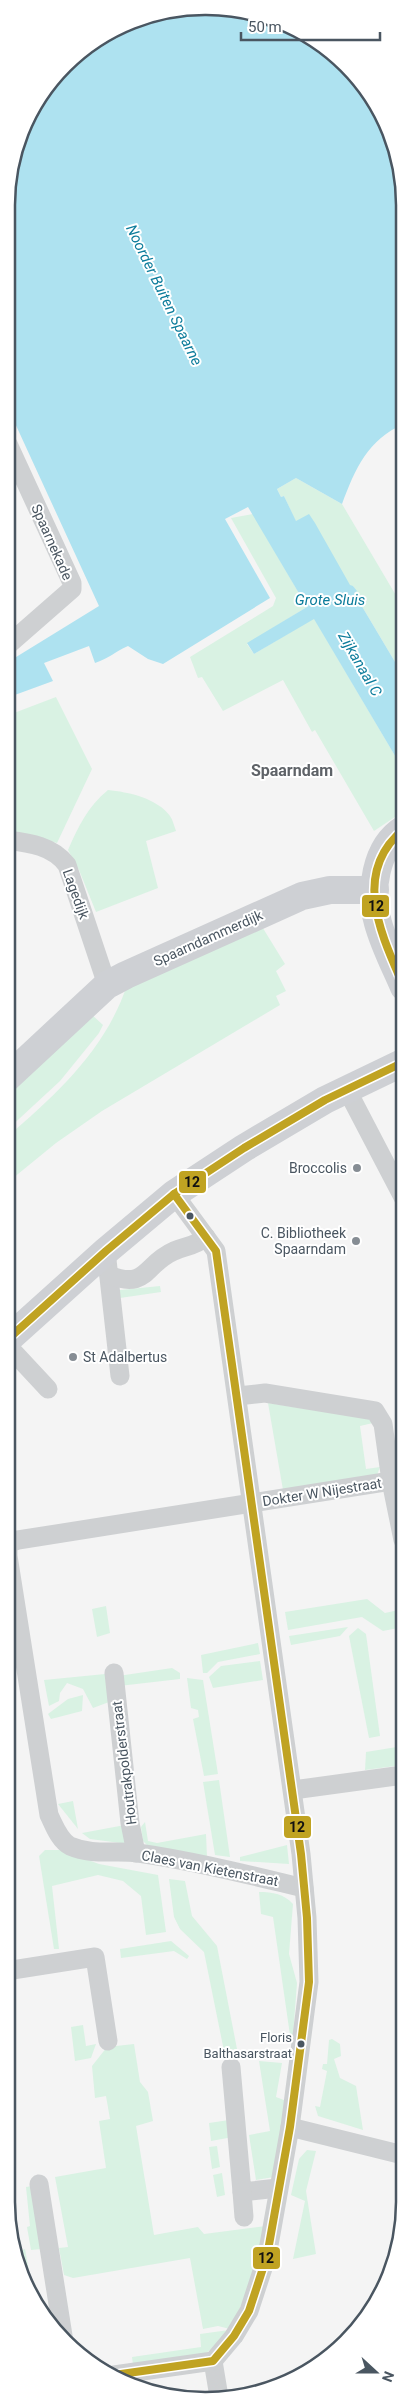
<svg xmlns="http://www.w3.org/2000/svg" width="411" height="2407" font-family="Roboto,sans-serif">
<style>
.green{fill:#d9f2e3}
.water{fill:#aee2f0}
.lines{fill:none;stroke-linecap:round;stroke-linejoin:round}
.street{stroke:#ced0d2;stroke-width:19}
.secondary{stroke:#ced0d4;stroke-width:28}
.bus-1-casing{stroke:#fff;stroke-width:11}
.bus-1{stroke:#c0a322;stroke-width:8}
.poi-dot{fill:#868d94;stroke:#fff;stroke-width:2}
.bus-dot{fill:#4a5661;stroke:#fff;stroke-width:2}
.labels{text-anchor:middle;stroke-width:4;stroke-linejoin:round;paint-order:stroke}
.bus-label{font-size:13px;fill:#4a5661;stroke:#fff;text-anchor:end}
.street-label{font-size:14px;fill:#4a5661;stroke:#fff}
.poi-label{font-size:14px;fill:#4a5661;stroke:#fff;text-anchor:end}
.water-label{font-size:15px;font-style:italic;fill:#0c7c9b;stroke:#fff}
.quarter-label{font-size:16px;font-weight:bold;fill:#5f6368;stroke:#fff}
.rim{fill:none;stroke:#4a5661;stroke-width:2.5}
.line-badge{stroke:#fff;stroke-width:2}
.pale-badge-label{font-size:14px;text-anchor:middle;font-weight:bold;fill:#111}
</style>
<rect width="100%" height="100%" fill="#f4f4f4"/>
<g class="green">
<polygon points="296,478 342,504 404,609 404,677 354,593 356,591 353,586 351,587 349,585 314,524 296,522 284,496 281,497 277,489"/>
<polygon points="253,514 307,607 247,644 254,654 314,618 404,771 404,811 374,831 315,730 312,732 283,680 223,711 202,677 198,678 190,657 273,606 276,598 231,518"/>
<polygon points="56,697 92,769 57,843 7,830 7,757 10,758 14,713"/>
<path d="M108 790C128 792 157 798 170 816 173 820 174 826 176 831L146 841 158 888 96 912 79 870 68 850C78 827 88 806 108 790Z"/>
<path d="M261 925 285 964 276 971 286 991 276 996 280 1005 102 1111 56 1143 7 1183V1137C57 1094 106 1049 127 985Z"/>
<polygon points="91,1014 103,1025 99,1033 60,1081 7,1130 7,1091"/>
<polygon points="160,1286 161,1292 120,1298 120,1290"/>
<polygon points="268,1403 371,1419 373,1423 360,1426 366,1469 380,1467 377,1475 283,1490"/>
<polygon points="367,1599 385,1613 403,1609 403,1627 383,1631 362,1617 288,1630 285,1612"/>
<polygon points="106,1606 110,1633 97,1637 92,1609"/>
<polygon points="348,1627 340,1636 291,1645 289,1636"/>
<polygon points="358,1628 366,1634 380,1736 369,1738 349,1636"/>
<polygon points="258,1643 260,1654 218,1662 207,1673 203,1673 201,1655"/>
<polygon points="260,1661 263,1680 213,1688 209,1677 221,1666"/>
<polygon points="172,1668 180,1673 180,1679 119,1686 118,1676"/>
<polygon points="105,1674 109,1702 93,1708 83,1689 67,1683 60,1693 59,1701 49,1706 44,1680"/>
<polygon points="187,1678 203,1680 218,1774 204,1776 193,1719 199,1717 198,1710 191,1708"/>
<polygon points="83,1695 82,1711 51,1719 48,1714 68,1699"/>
<polygon points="403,1746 403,1765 365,1770 366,1752"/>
<polygon points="219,1780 230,1857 215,1855 203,1782"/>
<polygon points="73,1801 78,1829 58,1804"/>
<polygon points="145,1822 148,1841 157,1843 206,1834 207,1857 148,1846 143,1841 141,1827"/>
<polygon points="125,1825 128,1844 90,1839 82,1833"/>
<polygon points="287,1845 289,1864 240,1861 240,1857"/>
<polygon points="45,1850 61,1850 99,1864 158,1875 166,1932 146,1935 141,1896 123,1881 98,1875 52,1886 59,1949 54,1949 39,1856"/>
<polygon points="169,1879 185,1881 192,1916 217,1946 237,2049 224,2051 204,1952 180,1929 174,1917"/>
<path d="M259 1892C273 1892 284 1894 293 1904L289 1954 297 1983 292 2049 273 1917 261 1914Z"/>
<polygon points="171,1941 189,1956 187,1959 174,1951 121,1958 120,1949"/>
<polygon points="83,2025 86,2046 96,2044 91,2058 75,2061 71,2027"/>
<polygon points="332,2039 340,2044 341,2056 334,2059 340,2078 356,2086 363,2130 318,2116 315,2106 320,2107 327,2071 322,2069 323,2064 327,2064 329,2040"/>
<polygon points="134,2044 140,2082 148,2092 153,2121 136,2126 154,2235 198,2227 204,2234 266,2226 252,2282 230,2329 218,2326 203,2329 190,2258 73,2278 64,2275 59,2248 68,2247 55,2177 106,2168 99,2121 110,2119 106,2096 95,2098 92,2066 107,2047"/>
<polygon points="259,2061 282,2063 276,2097 289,2102 274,2177 256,2180 249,2135 270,2131"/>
<polygon points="229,2120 233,2137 211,2141 209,2123"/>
<polygon points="217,2146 220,2167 212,2169 209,2147"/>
<polygon points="307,2150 316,2151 306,2191 316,2254 293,2259 305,2201 291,2195 299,2159"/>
<polygon points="222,2173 225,2195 217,2197 213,2175"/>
<polygon points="32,2186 42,2249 31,2250 27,2227 30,2226 26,2187"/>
<polygon points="25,2249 33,2294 25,2283 20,2251"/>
<polygon points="229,2330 224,2339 206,2353 133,2365 132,2357 201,2347 200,2334"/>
</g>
<path class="water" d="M231 8 293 27 347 65 389 129 404 192V424C368 439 355 469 342 504L296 478 277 489 281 497 284 496 296 521 309 514 315 523 350 585 353 586 357 591 354 593 404 677V771L314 619 254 654 247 643 307 607 248 507 225 519 270 598 163 664 148 659 128 646C114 652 110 658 95 663L89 646 44 663 53 681 12 696C11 716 18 739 10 758L7 757 8 662 99 606 8 408V180L33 106 84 48 154 13Z"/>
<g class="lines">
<g class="street">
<polyline points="8,645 72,589 72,583 8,444"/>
<path d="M7 840C30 843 53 846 67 865L107 985"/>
<polyline points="346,1088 404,1199"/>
<polyline points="106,1251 120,1376"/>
<path d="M109 1275C148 1290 144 1264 174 1251 187 1245 194 1247 206 1237"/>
<polyline points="7,1345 48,1389"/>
<path d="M238 1396 265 1393 375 1411 383 1424 391 1481 18 1540 8 1544V1556L49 1815C54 1825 59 1840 70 1846 93 1856 115 1850 138 1853 194 1861 249 1875 304 1888"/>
<polyline points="391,1481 403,1540"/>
<polyline points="114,1673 130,1823 136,1853"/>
<polyline points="293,1790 403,1775"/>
<polyline points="6,1971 95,1957 108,2041"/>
<polyline points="231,2067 242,2192 278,2188"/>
<polyline points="290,2127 403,2155"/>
<polyline points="39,2184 64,2342"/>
<polyline points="242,2192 244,2217"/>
<polyline points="213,2361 219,2397"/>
<polyline points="114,2375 213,2361 234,2336 249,2311 267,2256 290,2127 309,1982 307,1918 301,1854 216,1251 174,1194"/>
</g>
<g class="secondary">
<path d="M404 987C395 966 384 945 378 923 369 892 375 847 404 829"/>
<polyline points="7,1078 107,985 126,975 302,896 330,890 375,890"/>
<polyline points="7,1340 106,1251 174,1194 244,1148 325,1100 404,1062"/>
</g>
<g class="bus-1-casing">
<g id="bus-1">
<path d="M404 987C382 936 350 873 404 829"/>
<polyline points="7,1340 106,1251 174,1194 244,1148 325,1100 404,1062"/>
<polyline points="114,2375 213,2361 234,2336 249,2311 267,2256 290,2127 309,1982 307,1918 301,1854 216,1251 174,1194"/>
</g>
</g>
<use href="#bus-1" class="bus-1"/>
</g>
<g class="poi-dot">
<circle cx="357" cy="1168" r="5"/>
<circle cx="356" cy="1241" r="5"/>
<circle cx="73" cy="1357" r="5"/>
</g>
<g class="bus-dot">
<circle cx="190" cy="1216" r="4.5"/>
<circle cx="301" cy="2044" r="4.5"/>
</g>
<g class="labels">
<g class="bus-label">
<text x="292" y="2042">Floris<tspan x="292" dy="16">Balthasarstraat</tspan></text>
</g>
<g class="street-label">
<text transform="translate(52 542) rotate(66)" y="5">Spaarnekade</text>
<text transform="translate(76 894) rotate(70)" y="5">Lagedijk</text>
<text transform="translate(208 938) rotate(-24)" y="5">Spaarndammerdijk</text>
<text transform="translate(322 1492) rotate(-9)" y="5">Dokter W Nijestraat</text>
<text transform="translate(124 1763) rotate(-97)" y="5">Houtrakpolderstraat</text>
<text transform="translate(210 1868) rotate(11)" y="5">Claes van Kietenstraat</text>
</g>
<g class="poi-label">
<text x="347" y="1173">Broccolis</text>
<text x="346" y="1238">C. Bibliotheek<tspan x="346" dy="16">Spaarndam</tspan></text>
<text x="83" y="1362" text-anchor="start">St Adalbertus</text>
</g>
<g class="water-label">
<text transform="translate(164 295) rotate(64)" y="5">Noorder Buiten Spaarne</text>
<text x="330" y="605">Grote Sluis</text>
<text transform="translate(360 664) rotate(60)" y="5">Zijkanaal C</text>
</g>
<g class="quarter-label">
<text x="292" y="776">Spaarndam</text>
</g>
</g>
<path d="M0 0H411V2407H0ZM205 15H206A190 190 0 0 1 396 205V2202A190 190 0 0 1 206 2392H205A190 190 0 0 1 15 2202V205A190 190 0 0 1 205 15Z" fill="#fff" fill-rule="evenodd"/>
<path class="rim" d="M205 15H206A190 190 0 0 1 396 205V2202A190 190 0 0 1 206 2392H205A190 190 0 0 1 15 2202V205A190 190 0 0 1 205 15Z"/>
<g class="line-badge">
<rect x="361" y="894" width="29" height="24" rx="5" fill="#c0a322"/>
<rect x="178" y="1170" width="29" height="24" rx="5" fill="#c0a322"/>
<rect x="283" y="1815" width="29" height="24" rx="5" fill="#c0a322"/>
<rect x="252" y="2246" width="29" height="24" rx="5" fill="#c0a322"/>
</g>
<g class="pale-badge-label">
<text x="376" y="911">12</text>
<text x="192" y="1187">12</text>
<text x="297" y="1832">12</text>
<text x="266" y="2263">12</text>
</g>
<g transform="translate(376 2372) rotate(111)" stroke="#ffffff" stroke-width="4" paint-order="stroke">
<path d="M0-4L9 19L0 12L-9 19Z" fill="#4a5661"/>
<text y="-8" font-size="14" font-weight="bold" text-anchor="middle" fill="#4a5661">N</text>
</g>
<path d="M241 32v8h139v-8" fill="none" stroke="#4a5661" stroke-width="2.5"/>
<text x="248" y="32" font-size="15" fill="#4a5661" stroke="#ffffff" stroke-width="4" paint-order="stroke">50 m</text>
</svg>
